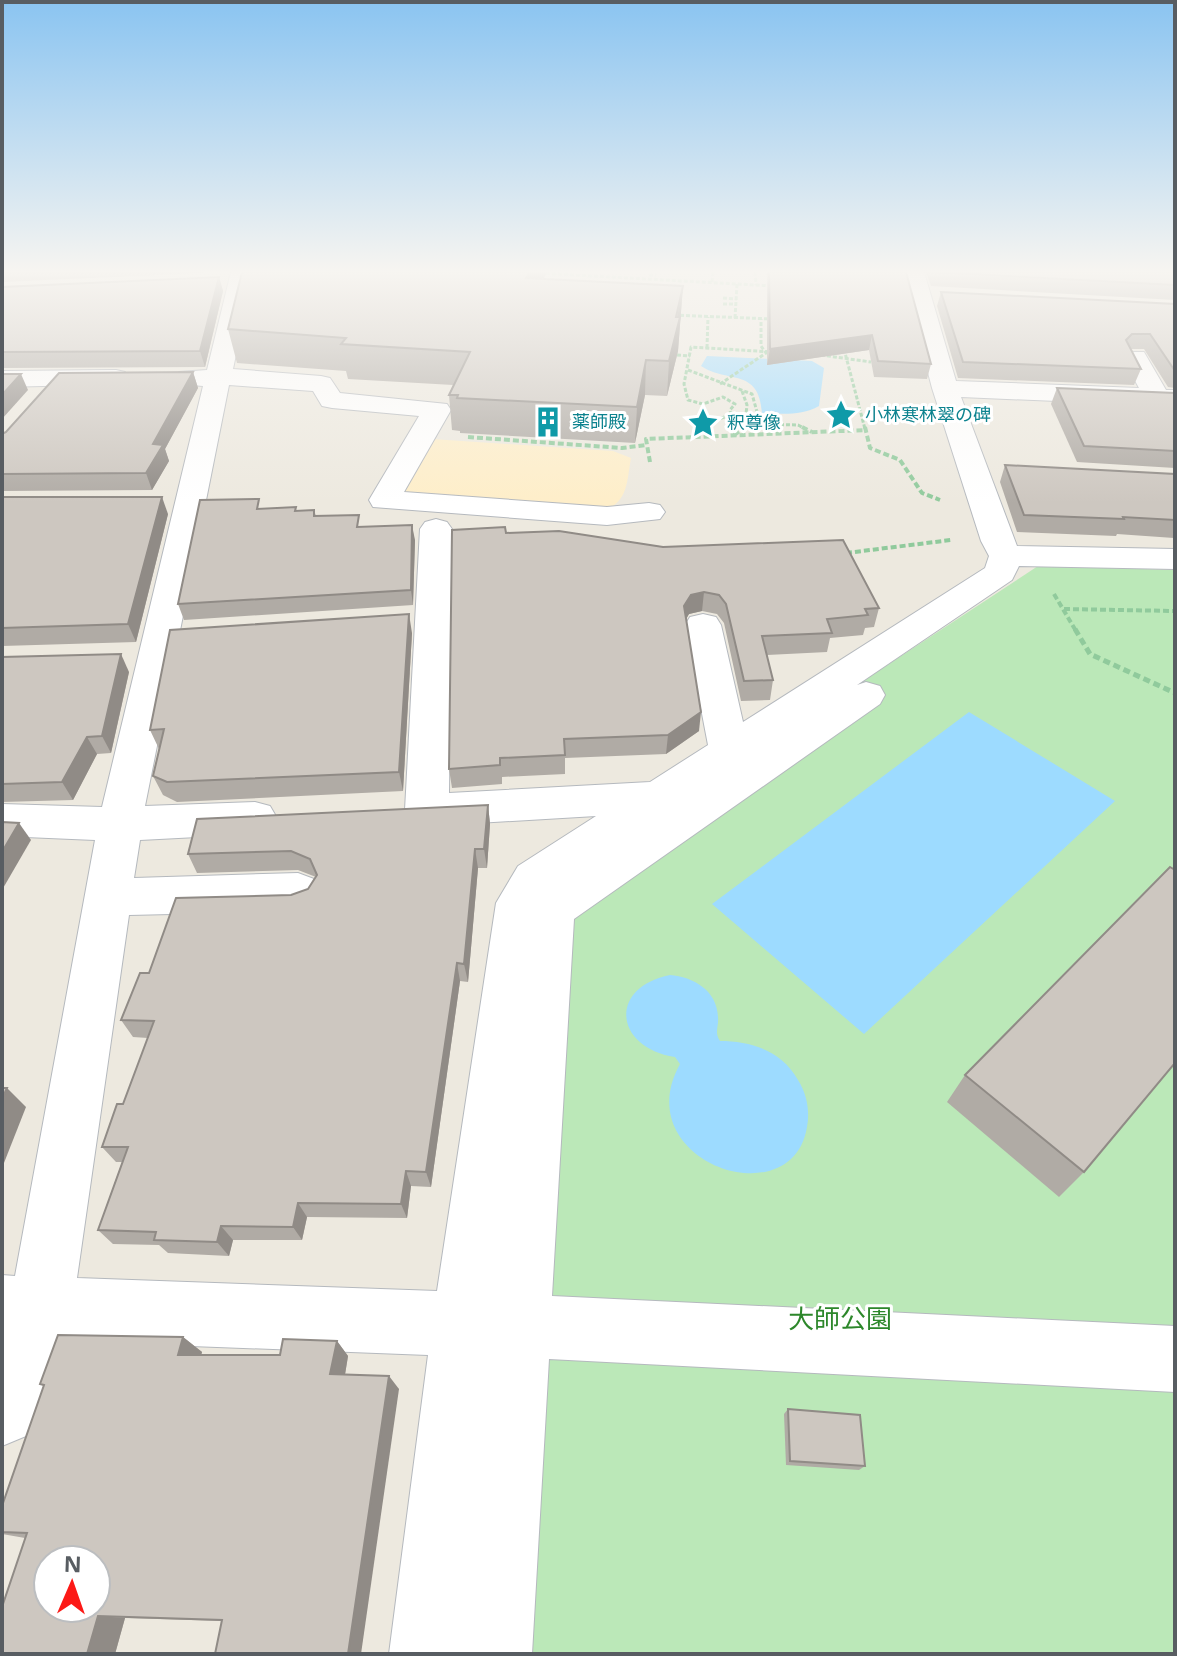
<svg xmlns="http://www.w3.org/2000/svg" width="1177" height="1656" font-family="'Open Sans','Noto Sans JP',sans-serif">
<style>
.green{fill:#bbe8b8}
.sand{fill:#feeec9}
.water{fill:#9ddbff}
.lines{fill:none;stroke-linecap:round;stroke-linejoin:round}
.minor-casing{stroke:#b5b9be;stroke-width:2}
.path-far2{stroke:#90ca9c;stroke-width:3;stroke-dasharray:4 2;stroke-linecap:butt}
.path-far1{stroke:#90ca9c;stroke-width:4;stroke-dasharray:6 3;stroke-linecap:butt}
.path{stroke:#90ca9c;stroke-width:5;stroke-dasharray:7 4;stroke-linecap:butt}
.minor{fill:#fff;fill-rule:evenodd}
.wall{fill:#b0aba5}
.shaded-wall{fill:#908b86}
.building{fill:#cdc7c0;stroke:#908b86;stroke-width:2;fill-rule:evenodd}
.labels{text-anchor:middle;stroke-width:6;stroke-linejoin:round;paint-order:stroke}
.far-culture-label{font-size:18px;fill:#0d838f;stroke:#fff;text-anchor:start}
.near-park-label{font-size:26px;fill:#2d872b;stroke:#fff}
</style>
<rect width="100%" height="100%" fill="#ede9df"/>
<polygon class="green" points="1038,566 1175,570 1175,1654 468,1654 540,893"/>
<path class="sand" d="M432 439 613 451 631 458C627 480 628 502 605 510L405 493 403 486Z"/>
<g class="water">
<path d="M707 356 812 361 824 368 819 406C801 416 782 414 762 413 759 367 728 384 701 366Z"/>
<polygon points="969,712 1115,801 864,1034 712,904"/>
<path d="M670 975C693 977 717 990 718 1017 719 1027 714 1032 720 1041 751 1041 782 1051 798 1080 807 1094 810 1111 807 1127 792 1219 626 1161 680 1064L675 1057C615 1048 607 988 670 975Z"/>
</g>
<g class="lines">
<g class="minor-casing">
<g id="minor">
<polygon points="231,272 253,272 233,369 321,376 330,378 340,393 447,404 451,410 404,492 607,507 649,503 660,505 665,512 660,519 607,525 373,507 369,500 419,416 332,408 322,406 313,391 229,385 145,806 255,802 270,806 277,818 270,830 255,834 140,840 134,878 298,873 314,879 321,892 314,905 298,911 129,915 77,1278 437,1291 496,903 518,866 596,816 428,826 412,821 405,810 420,529 425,522 436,519 447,522 452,529 449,793 650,782 708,745 685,625 690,617 703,614 716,617 721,625 743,722 985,568 989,556 981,541 932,388 902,272 924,272 956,381 1139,388 1122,357 1126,352 1144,352 1166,390 1175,390 1175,406 961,397 1017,546 1175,549 1175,569 1019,566 1012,580 857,685 866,682 880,686 885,695 880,704 574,919 552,1296 1175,1326 1175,1392 549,1359 532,1654 389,1654 428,1355 61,1341 26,1436 2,1446 2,1275 15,1276 95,840 2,836 2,804 102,807 203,386 179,384 175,378 179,372 207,370"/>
<polygon points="116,370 125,372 129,378 125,384 2,387 2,371"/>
</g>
</g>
<g class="path-far2">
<polyline points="755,272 756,285"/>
<polyline points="540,273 773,286"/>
<polyline points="649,275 656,275"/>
<polyline points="712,282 713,272"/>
<polyline points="723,298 737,299"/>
<polyline points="723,304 736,304"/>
<polyline points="674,315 772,319"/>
<polyline points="735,318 737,284"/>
<polyline points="707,348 708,317"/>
<polyline points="844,349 865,429"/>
<polyline points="677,355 690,356"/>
<polyline points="821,355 871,362"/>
<polyline points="688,370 752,394 759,419 743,429"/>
<polyline points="720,384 766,353 761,346 761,319"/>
<polyline points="742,391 747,405 746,414 758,415"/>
<polyline points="731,415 730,410 735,404 723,397 703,404 688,400 684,384 691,347 772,352"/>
<polyline points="715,420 731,415 749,428"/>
<polyline points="756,424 798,425 806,429"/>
</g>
<g class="path-far1">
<polyline points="802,427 812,432"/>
<polyline points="865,427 870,448 900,460 922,493 940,500"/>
<polyline points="734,435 746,427"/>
<polyline points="468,437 622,448 646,445"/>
<polyline points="650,462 646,439 866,430"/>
<polyline points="846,553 951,540"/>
<polyline points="1054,594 1076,631"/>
<polyline points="1064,609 1175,611"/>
</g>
<polyline class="path" points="1075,629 1090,654 1175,693"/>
<use href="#minor" class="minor"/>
</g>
<g class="wall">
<polygon points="2,272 205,272 203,273 2,282"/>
<polygon points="242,272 547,272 543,279 683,286 678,351 667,396 645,395 635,443 460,433 460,431 452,430 449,395 453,385 348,379 346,371 237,363 228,329"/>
<polygon points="767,272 906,272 931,364 927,379 874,377 869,350 767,365"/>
<polygon points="926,272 1175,272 1175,300 931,286"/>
<polygon points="219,277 223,291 205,367 2,368 2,287"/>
<polygon points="941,292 1175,304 1175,388 1168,387 1144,349 1130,349 1141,369 1134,385 958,378 937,306"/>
<polygon points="193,372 198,388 165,449 169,461 152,490 2,491 2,434"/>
<polygon points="1057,388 1175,393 1175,468 1077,462 1051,404"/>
<polygon points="1005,465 1175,474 1175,537 1174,538 1117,534 1116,536 1017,532 1000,482"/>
<polygon points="2,497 168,514 136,642 2,646"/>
<polygon points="262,509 297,511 314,510 316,516 415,540 413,605 184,620 178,604"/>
<polygon points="506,533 879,608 874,627 865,628 863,635 830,638 827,652 767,655 773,680 770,700 741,701 724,623 717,614 702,611 689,614 686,619 699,731 666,754 565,758 565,774 502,777 502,784 452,788 449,769"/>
<polygon points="412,633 403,791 177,802 163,795 153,776 159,749 150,730"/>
<polygon points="2,657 129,672 111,753 97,754 73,800 2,802"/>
<polygon points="488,805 490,824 487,868 478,868 468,982 460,981 431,1187 411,1186 407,1218 307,1217 302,1240 233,1240 229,1256 168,1253 159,1245 113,1244 98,1230 122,1162 116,1162 102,1147 123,1104 148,1038 133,1037 121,1020 149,973 291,895 308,889 316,877 298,870 197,873 188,854"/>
<polygon points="965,1075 1084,1172 1059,1197 947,1102"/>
<polygon points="183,1337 202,1352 201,1355 280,1355 337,1341 348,1356 345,1374 399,1389 222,1621 125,1618 115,1654 2,1654 25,1538 2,1534 2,1505 44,1386 40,1384"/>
<polygon points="788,1409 865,1466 859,1470 786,1465 784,1414"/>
</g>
<g class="shaded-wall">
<polygon points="529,272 547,272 527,310 526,278"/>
<polygon points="219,277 223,291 205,367 200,351"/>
<polygon points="683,286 678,351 667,396 669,361"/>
<polygon points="872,335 869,350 767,365 770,349"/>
<polygon points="646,360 645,395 635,443 637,407"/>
<polygon points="193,372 198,388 165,449 169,461 152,490 146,473 153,444"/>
<polygon points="21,374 28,390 2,419 2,395"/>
<polygon points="162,497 168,514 136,642 128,624"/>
<polygon points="412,525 415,540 413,605 411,590"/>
<polygon points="704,592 702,611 689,614 682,626 684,606 691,595"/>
<polygon points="409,614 412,633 403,791 399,772"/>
<polygon points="121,654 129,672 111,753 102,736"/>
<polygon points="701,712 699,731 666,754 668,735"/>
<polygon points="87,737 97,754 73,800 62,782"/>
<polygon points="488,805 490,824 487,868 484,849"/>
<polygon points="19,823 31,840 2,890 2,852"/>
<polygon points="475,849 478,868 468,982 464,964"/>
<polygon points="457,963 460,981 431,1187 426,1172"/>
<polygon points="7,1088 26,1107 2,1168 2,1099"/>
<polygon points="406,1171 411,1186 407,1218 401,1204"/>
<polygon points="298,1203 307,1217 302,1240 293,1227"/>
<polygon points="221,1226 233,1240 229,1256 217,1242"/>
<polygon points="183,1337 202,1352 197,1370 178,1355"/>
<polygon points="337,1341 348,1356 343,1387 330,1374"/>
<polygon points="389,1376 399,1389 361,1654 348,1654"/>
<polygon points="98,1616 125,1618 115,1654 87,1654"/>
</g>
<g class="building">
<polygon points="242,272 529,272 526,278 683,286 676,317 680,317 669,361 646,360 637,407 457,398 458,395 449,395 470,352 341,344 346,338 228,329"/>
<polygon points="769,272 906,272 931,364 878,361 872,335 770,349"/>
<polygon points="935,272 1175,272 1175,285"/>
<polygon points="219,277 200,351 2,352 2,287"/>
<polygon points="941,292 1175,304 1175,371 1150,334 1132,334 1126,340 1141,369 963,362"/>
<polygon points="193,372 153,444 163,445 146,473 2,474 2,434 6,432 59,373"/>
<polygon points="2,374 21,374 2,395"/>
<polygon points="1057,388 1175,393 1175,451 1084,446"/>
<polygon points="1005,465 1175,474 1175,520 1123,517 1124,519 1024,515"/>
<polygon points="2,497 162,497 128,624 2,628"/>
<polygon points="259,499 257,509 296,507 295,511 314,510 314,516 359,515 357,527 412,525 411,590 178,604 200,500"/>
<polygon points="505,527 506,533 559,531 663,547 843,540 879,608 865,609 868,615 827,619 832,633 762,636 773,680 744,681 726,604 719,595 704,592 691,595 684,606 701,712 668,735 564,739 565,755 500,758 500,765 449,769 452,530"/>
<polygon points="409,614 399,772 167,782 153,776 164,729 150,730 170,630"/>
<polygon points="121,654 102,736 87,737 62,782 2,784 2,657"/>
<polygon points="488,805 484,849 475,849 464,964 457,963 426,1172 406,1171 401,1204 298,1203 293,1227 221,1226 217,1242 154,1240 156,1232 98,1230 128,1147 102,1147 117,1104 123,1104 154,1021 121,1020 140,973 149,973 176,898 291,895 308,889 317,875 310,859 291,851 188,854 197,819"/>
<polygon points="2,822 19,823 2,852"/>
<polygon points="1170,867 1175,870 1175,1063 1084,1172 965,1075"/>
<polygon points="2,1088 7,1088 2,1099"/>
<path d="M58 1335 183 1337 178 1355H280L283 1339 337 1341 330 1374 389 1376 348 1654H215L222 1620 98 1616 87 1654H2V1607L27 1533 2 1532V1506L44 1385 40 1384ZM48 1560H96V1608H48Z"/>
<polygon points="788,1409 860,1415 865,1466 790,1461"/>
</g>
<linearGradient id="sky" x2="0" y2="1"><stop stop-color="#8ac4f1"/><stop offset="0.54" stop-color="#f7f5f1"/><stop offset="1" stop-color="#f7f5f1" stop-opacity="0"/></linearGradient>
<rect width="1177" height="503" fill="url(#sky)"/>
<defs>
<g id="sight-bare" transform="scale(2.4)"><path d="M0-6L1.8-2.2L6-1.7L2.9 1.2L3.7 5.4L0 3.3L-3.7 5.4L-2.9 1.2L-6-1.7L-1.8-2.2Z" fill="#0f9aa8" stroke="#fff" stroke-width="2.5" paint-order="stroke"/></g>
<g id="building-bare" transform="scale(2.4)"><path d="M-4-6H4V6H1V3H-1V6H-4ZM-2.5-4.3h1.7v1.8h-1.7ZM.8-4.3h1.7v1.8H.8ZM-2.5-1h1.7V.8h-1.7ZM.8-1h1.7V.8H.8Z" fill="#0f9aa8" stroke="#fff" stroke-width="2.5" paint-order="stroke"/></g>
</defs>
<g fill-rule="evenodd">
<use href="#sight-bare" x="841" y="415"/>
<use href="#building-bare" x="548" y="422"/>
<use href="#sight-bare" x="703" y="423"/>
</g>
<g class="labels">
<g class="far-culture-label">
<text x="865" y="421">小林寒林翠の碑</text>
<text x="572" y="428">薬師殿</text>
<text x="727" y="429">釈尊像</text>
</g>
<g class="near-park-label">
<text x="840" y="1328">大師公園</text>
</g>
</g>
<rect width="1177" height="1656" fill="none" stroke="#585d62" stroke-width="8"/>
<g transform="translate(72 1584) rotate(2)"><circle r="38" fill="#ffffff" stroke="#bcbec0" stroke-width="2"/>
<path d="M0-6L14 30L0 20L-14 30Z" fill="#fc1916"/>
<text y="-12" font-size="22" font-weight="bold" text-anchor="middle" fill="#585d62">N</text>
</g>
</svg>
